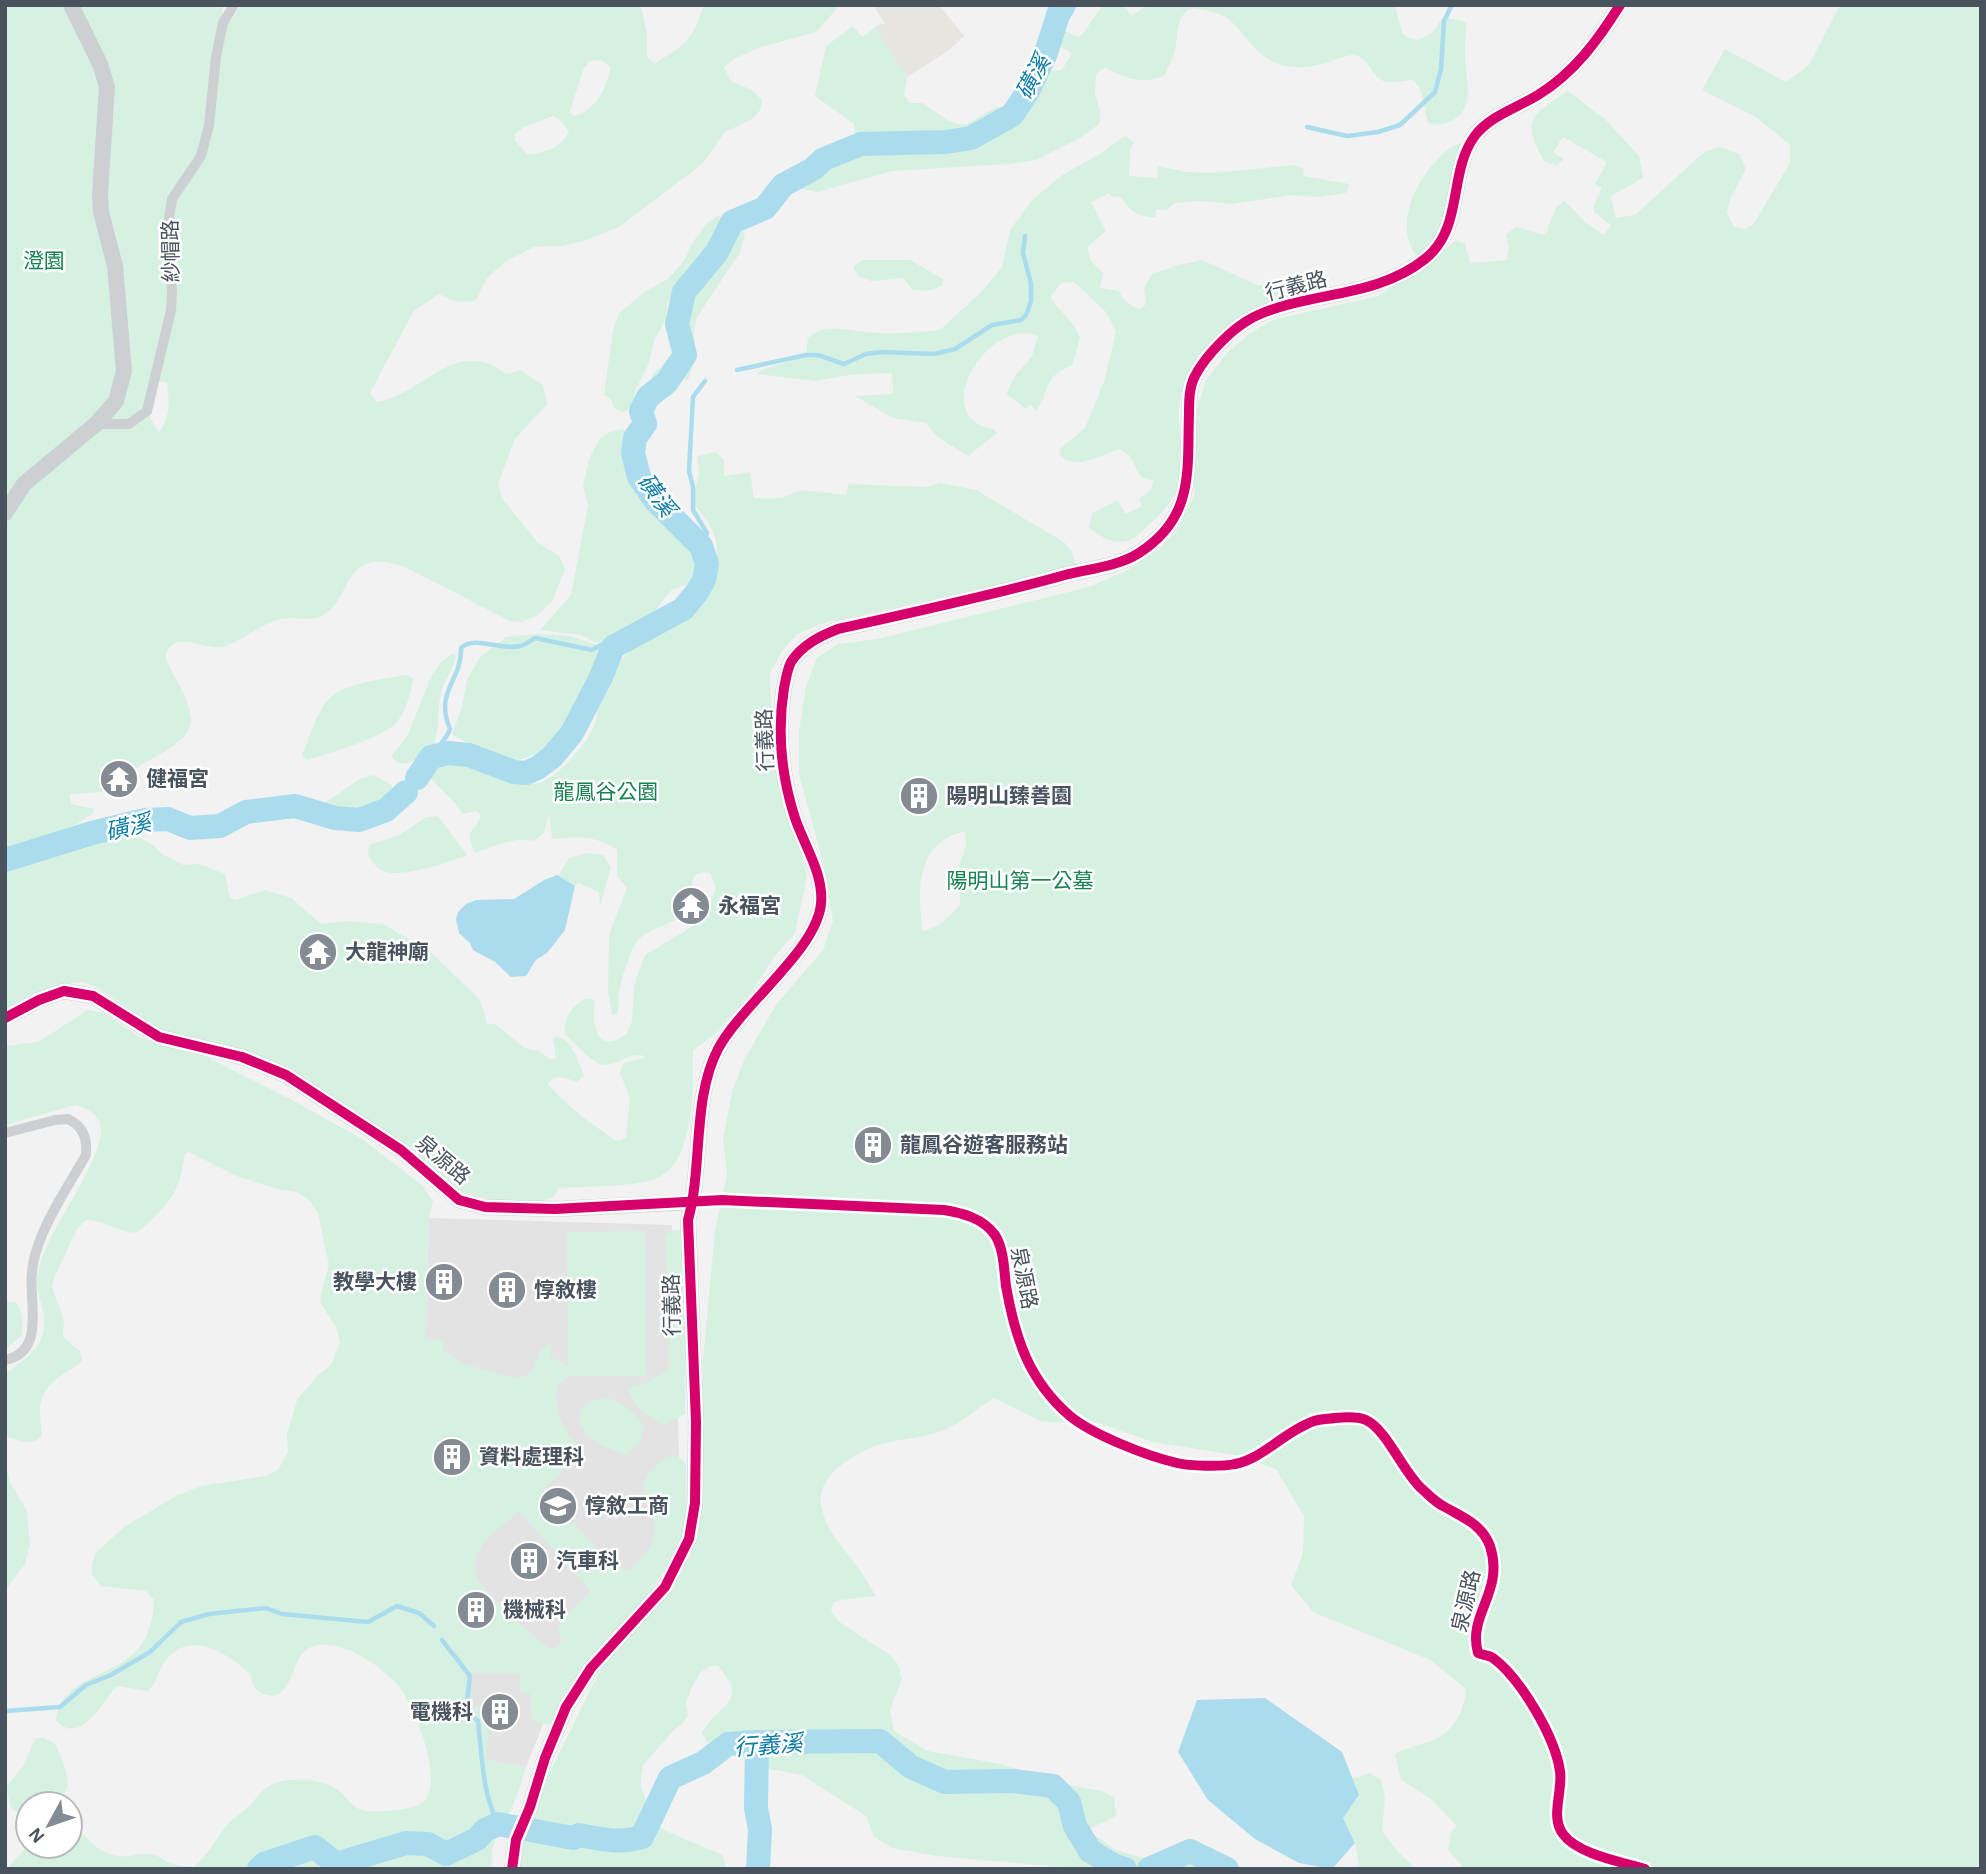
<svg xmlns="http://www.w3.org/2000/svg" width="1986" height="1874" font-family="'Alegreya Sans','Noto Sans TC',sans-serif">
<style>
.commercial{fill:#e6e5e0}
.education{fill:#e4e3e4}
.green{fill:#d6f1e2;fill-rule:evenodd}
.water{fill:#abdcee}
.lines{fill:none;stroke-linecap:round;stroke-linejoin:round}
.stream{stroke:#abdcee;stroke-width:4.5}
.river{stroke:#abdcee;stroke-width:24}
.street{stroke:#cdd0d2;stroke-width:10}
.secondary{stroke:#cdd0d3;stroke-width:16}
.cycleway-casing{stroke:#fff;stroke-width:15}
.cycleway{stroke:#d6006c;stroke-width:10}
.labels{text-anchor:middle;stroke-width:5;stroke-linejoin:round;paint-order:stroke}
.street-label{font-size:21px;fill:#48535e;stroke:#fff}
.park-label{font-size:21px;fill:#178252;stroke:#fff}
.poi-label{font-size:21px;font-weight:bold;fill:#48535e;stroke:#fff;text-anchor:start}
.water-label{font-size:23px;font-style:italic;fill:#0c7ca6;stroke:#fff}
</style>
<rect width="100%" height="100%" fill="#f2f2f2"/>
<polygon class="commercial" points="873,5 939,5 964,36 948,51 907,77 877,30 885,23"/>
<polygon class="education" points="429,1218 672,1225 681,1525 556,1691 526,1767 445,1753 425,1340"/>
<g class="green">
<path d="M5 5H67L104 87V211L111 87 75 5H223L222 13 227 23 232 20 241 5H641L647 35V56L654 64C687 43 691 42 704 5H840L816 32 758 48 734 59 724 67 731 81 752 90 762 100 760 110 752 119 725 132 702 164 619 227 587 240 562 246 534 247 505 262 487 278 476 300C462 305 451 300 439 294L413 312 370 393 377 402C426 393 454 335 507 374L520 370 543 385 547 404 515 439 498 484 502 498 538 543 559 556 565 569 552 601 538 615 522 622 510 621 407 568C337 541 355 608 316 618 304 621 290 616 278 620 260 624 244 640 226 646 205 653 174 626 165 657 173 676 188 696 191 717 195 751 123 761 112 794L104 792 70 794 71 804 94 809 93 813 59 837 14 850 5 856ZM601 60 610 67C609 85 594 113 573 116L570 111 583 70 590 61ZM553 116 560 120 569 132C563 146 542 155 527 154L515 141V134L524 127ZM150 380 167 383C169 400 171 417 159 432 146 416 145 399 150 380Z"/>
<path d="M1103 5H1124L1131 16 1148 5H1395L1402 33 1409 38 1418 40 1432 33 1443 17 1466 22C1467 33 1464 44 1465 55 1465 77 1476 104 1455 119 1446 124 1438 126 1428 123L1420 88 1413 80C1405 80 1393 84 1386 82 1371 78 1369 56 1353 55 1346 55 1338 59 1332 61 1310 68 1285 72 1265 57 1241 40 1239 14 1203 10 1197 9 1192 7 1187 11 1176 19 1178 39 1175 51 1173 60 1167 68 1164 76 1140 85 1125 78 1105 67L1096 74 1095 92 1101 117 1099 124 1082 137 1036 160 1009 164 892 171 818 192 802 189 799 179 837 145 856 136 854 124 815 96 826 46 853 26 862 37 881 23 883 25 877 30 907 77 904 95 910 103H922L949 121 958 124H967L996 107 1009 108C1031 84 1025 72 1062 70L1072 53 1050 41V30L1054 26 1078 37 1082 35Z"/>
<path d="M1840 5H1981V1869H1465L1448 1850 1451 1832 1457 1826 1431 1799 1401 1780 1395 1754C1409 1745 1427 1745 1441 1736 1457 1726 1465 1706 1466 1689L1430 1660 1313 1612 1291 1585 1303 1554 1304 1516 1276 1469 1235 1455 1153 1442 1098 1423 1042 1422 994 1398C978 1408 961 1423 944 1430 922 1439 897 1438 875 1446 850 1456 813 1478 822 1510 828 1534 845 1549 859 1569 865 1577 870 1587 876 1596L840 1600 833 1603 831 1610 834 1616 842 1624 889 1654 897 1663 902 1678 890 1710 894 1731 928 1751 1001 1764 1063 1784 1102 1791 1114 1797 1116 1816 1091 1828 1093 1834 1116 1850 1143 1858 1173 1848 1200 1847 1241 1869H1083L937 1856 892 1848 874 1837 866 1816 802 1775 770 1769 707 1742 702 1733C716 1704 751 1704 718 1666H710L700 1673 691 1689 686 1703 688 1715 682 1724 674 1730 643 1765 641 1777V1788L657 1824 666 1831 722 1855 726 1869H514L530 1813 598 1674 655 1600 696 1535 700 1490 703 1359 715 1231 727 1174 723 1139 732 1092 745 1058 776 1005 823 950 833 921 824 866 799 774V732L806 686 817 658 838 644 877 639 1089 587 1126 571 1159 550 1176 532 1194 496 1197 409 1206 380 1228 352 1249 334 1272 320 1378 296 1425 267 1456 240 1465 244 1470 263 1507 260 1509 246 1506 234 1517 227 1545 235 1556 207 1565 201 1586 223 1604 235 1611 225 1594 212 1593 207 1602 188 1595 184 1607 162 1563 137 1553 152 1564 159 1557 166 1545 162C1520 121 1532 114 1568 91L1606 120 1639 156 1643 178 1611 196 1616 218 1635 215 1704 152 1720 147 1739 154 1746 169 1730 199 1727 213 1734 227 1745 229 1753 225 1790 163V145L1756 117 1702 90 1725 49 1786 82 1809 65ZM965 831 966 847 959 864 960 905C948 918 940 927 922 931 918 888 915 843 965 831Z"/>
<path d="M1125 136 1134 142 1130 148 1129 176 1157 178 1158 166 1186 172 1212 173 1294 165 1304 169 1303 176 1349 184 1346 193 1319 197 1292 195 1232 204 1200 201 1175 203 1166 210 1156 209 1155 217C1137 217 1130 211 1121 197H1112L1110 193 1091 202 1106 231 1087 247 1091 261 1103 273 1100 288 1119 291C1123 301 1130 306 1140 309L1146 304 1144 288 1152 274 1178 265 1202 260 1257 285 1295 289 1298 296C1283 301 1261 306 1248 316 1239 323 1189 373 1185 382 1169 418 1191 457 1175 493 1168 509 1153 521 1140 533 1123 549 1104 541 1089 527L1092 513 1118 500 1125 514 1142 506 1139 499 1150 491 1154 481 1141 477 1129 455 1120 449C1102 454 1075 472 1060 455L1061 448 1085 428 1105 379 1116 332 1106 312 1074 282 1061 283 1051 297C1059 313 1072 317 1080 338L1072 365C1067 368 1061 370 1056 374 1046 383 1045 399 1036 411L1031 405 1026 409 1006 394 1014 377 1032 356 1038 336C989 315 926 418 993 429L997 433 968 456 936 436 926 423 893 418 855 396 893 394 892 373 849 375 816 381 758 374 757 372C773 365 790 362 806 354L808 338C826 320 856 333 877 333 896 334 915 332 933 331L941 329 980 293 1002 267 1010 230 1031 201 1062 175 1100 154Z"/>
<path d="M1465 141 1447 222 1421 255H1416C1392 224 1419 174 1445 152 1451 147 1458 144 1465 141Z"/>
<path d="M718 216 723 217 707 259C719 251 731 231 743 230L745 235 739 254 697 317 694 331 695 358 688 380 682 378 672 395 663 398C652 393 652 386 652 375L671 356 676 344 675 330 681 288 667 303 666 319 654 340 649 363 635 391 634 403 627 410 622 412 614 408 611 399 604 395 613 330 619 313 646 291 668 279 683 262 693 242 706 224Z"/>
<path d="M863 260H910L943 279V285C933 291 925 291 913 290L903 278 871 281 858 276 853 267Z"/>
<polygon points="622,429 632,434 636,445 636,483 691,541 698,552 697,566 688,584 672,590 666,596 649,621 641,625 627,627 605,643 595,642 581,635 540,630 571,595 588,505 583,486 589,459 600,438 610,432"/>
<path d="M716 452 724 460V476L750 472 754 498H781L802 490 846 495 848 484 926 487 940 483 976 490 1064 542 1071 550 1076 565 1061 571 824 623 797 634 782 651 770 673 772 750 807 875 795 933 774 957 752 991 713 1036 693 1050C693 1084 695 1157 661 1176 640 1188 584 1186 559 1188 550 1216 480 1198 459 1191L327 1093 161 1030 97 987 82 982 65 984 5 1011V867L26 857 49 850 112 841 134 826 138 837 152 844 162 854 183 865 200 864 225 874 230 897 235 900 265 890 291 898 321 924 347 921 383 924 432 953 480 1000 487 1023 497 1025 523 1047 540 1052 550 1059H556L553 1039 556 1036C573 1040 578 1061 584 1076L577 1082C568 1079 555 1072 548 1084 568 1107 590 1123 615 1140H621L626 1137 630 1098 620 1073 624 1063 643 1058 644 1056C628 1051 615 1069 600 1064 588 1059 575 1043 565 1034 561 1019 579 993 595 1000 591 1024 596 1056 627 1034L632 1021 634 985 645 955 685 931 705 915 716 888 710 873C695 871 690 876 693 891L676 903 683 915C671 925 648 929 639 939 631 948 621 979 619 992 617 999 620 1006 617 1014L612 1015 608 992 609 935 627 888 617 876V850C599 835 574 837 552 839L549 814 544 833 534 841C515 836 494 846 475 853 464 828 473 835 481 815L477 811 463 814 456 804 430 778 431 771C477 733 510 798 544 781 561 773 587 744 594 726 599 715 597 701 602 690 604 684 610 678 614 672 617 666 621 660 626 655 645 635 677 628 696 606 703 599 706 586 711 578 725 545 713 526 692 502L699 474 697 456Z"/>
<path d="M535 634 571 636 599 646 603 653C588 690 561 753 517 760 503 762 493 754 481 749 470 744 462 741 452 734L462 707 467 680 480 657 506 637Z"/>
<path d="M454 653 456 657C453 670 444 680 441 693 434 722 447 749 410 762 402 765 397 763 391 756 397 748 404 743 408 734 420 712 429 662 454 653Z"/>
<path d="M407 675 413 678C411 693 406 713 395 724 382 738 327 754 307 760L302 755C309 739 319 706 332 696 347 683 388 678 407 675Z"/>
<path d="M374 775 390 784 393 789C383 821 346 818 323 804L360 779Z"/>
<path d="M438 816 467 855C450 862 400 879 383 871 377 869 372 861 368 855L369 845 400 835 426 817Z"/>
<polygon points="587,853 603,855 611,867 600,906 599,892 578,883 575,886 558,876 569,858"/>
<path d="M88 1010 104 1013 141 1038 207 1057 292 1100 362 1139 422 1185 433 1201 429 1218 425 1339 444 1340 443 1351 464 1364 516 1378 526 1376 533 1370 542 1348 551 1343V1357L568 1367 567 1232 645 1231 646 1376H569L557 1386C553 1412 566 1436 585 1452L544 1488 605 1559 624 1569 630 1570C637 1563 648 1553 652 1544 660 1526 648 1502 643 1485 650 1467 670 1444 686 1464L687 1531 650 1593 549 1724H538L532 1717 530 1693 520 1691 521 1674 467 1673V1707L479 1706V1717L490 1718 486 1760 526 1767C522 1778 520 1789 515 1800 506 1823 486 1842 493 1869H7L28 1845 70 1846V1829C87 1832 91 1847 107 1853 129 1861 132 1852 151 1854 157 1854 164 1861 171 1863 177 1866 186 1866 193 1867 208 1855 215 1841 226 1826 233 1818 242 1813 250 1805 258 1796 265 1786 278 1782 295 1778 320 1779 335 1788 344 1793 349 1804 359 1809 368 1814 411 1810 421 1804 448 1787 413 1699 395 1682 378 1665 351 1646 327 1645 288 1642 301 1684 275 1696 259 1694 253 1691 250 1674 225 1651 184 1626 161 1668 155 1678 158 1684 147 1691L117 1686C103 1700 80 1748 56 1720 60 1674 122 1678 143 1642 151 1629 153 1614 154 1600L146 1591 101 1586 92 1574V1564L95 1554 124 1527 176 1496 201 1486 266 1476 278 1470 288 1452 287 1434 297 1400 319 1374 330 1366 340 1343 336 1327 321 1304 320 1297 329 1265 318 1213 310 1201 297 1192 281 1190 239 1177 189 1152 185 1154C183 1163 182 1173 179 1181 172 1202 153 1220 136 1233 117 1232 102 1219 86 1220L77 1229 54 1278 52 1287 64 1321 63 1336 80 1352 82 1360C76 1368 68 1371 60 1376 36 1395 39 1408 42 1435 31 1449 17 1439 5 1436V1370L9 1371C26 1359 46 1345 44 1321 43 1299 32 1290 40 1264 51 1226 102 1162 101 1128 100 1114 86 1108 75 1105L5 1125V1046L38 1042ZM519 1511 591 1591 561 1621 558 1630 562 1641 555 1649C540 1648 483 1589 474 1573 472 1544 500 1529 519 1511Z"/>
<path d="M683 1230 688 1235 685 1414 663 1425C649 1418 629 1404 629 1387L646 1383 670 1368 665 1238 669 1231Z"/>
<path d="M5 1301 16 1302C23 1311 23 1324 22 1335L7 1348 5 1347Z"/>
<path d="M608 1398C622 1404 651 1419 641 1438 638 1445 631 1450 625 1455 608 1448 575 1437 581 1413 584 1399 596 1400 608 1398Z"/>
<polygon points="5,1463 10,1482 27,1511 30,1545 25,1564 5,1591"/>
<path d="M36 1738H44L55 1744C72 1779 79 1804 28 1804V1812L21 1814 11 1808 6 1787 23 1766Z"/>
<polygon points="1370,1773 1381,1780 1385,1797 1382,1831 1398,1852 1416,1869 1360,1869 1355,1843 1343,1818 1359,1796 1352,1779"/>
</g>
<g class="water">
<polygon points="557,875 575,886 565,930 547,953 536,960 526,976 511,977 495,962 473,950 470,943 459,933 456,919 458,912 466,904 476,900 514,899 544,880"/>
<polygon points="1265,1698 1342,1752 1359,1795 1343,1818 1355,1843 1332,1869 1299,1863 1255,1839 1208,1800 1178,1752 1197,1700"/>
</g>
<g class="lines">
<g class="stream">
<polyline points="1307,127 1347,136 1378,132 1400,125 1435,92 1441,69 1444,21 1452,5"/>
<polyline points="737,370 806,355 818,355 844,364 866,354 882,352 934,354 955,349 992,325 1021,320 1026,315 1031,301 1031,284 1023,253 1025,236"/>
<polyline points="701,546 707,533 693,510 693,487 689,471 693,397 705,381"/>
<path d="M431 757C437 747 447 739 450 729 434 691 462 681 461 648 474 635 501 651 520 646 525 645 530 641 535 638L592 650 601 645 613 647"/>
<path d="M442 1640 470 1676 466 1711 478 1721C482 1756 482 1792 498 1824"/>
<polyline points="5,1711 60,1707 86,1685 111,1675 150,1652 181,1622 209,1614 266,1608 282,1614 368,1622 397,1606 419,1613 434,1626"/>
</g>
<g class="river">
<polyline points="417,778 431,757 448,753 469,755 514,772 526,773 537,768 552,757 572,733 601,677 613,647 683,609 697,592 704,580 707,564 701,546 655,500 639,477 633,453 635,438 645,424 641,411 648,397 667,382 685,355 677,324 684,292 717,252 732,222 765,208 783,185 813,169 824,159 861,144 946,142 971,138 1012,115 1027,93 1046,53 1058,15 1064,5"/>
<polyline points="5,860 92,833 145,820 168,819 190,828 220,826 246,812 295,806 335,818 359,820 386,810 406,792"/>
<polyline points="757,1742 756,1808 760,1829 758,1869"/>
<path d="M259 1869 264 1864 315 1847 336 1864 406 1843 428 1844 446 1854 477 1839 485 1830 498 1824 573 1838 579 1835C602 1839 619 1844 642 1837L670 1778 703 1763 728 1744 757 1742 880 1741 911 1767 945 1782 1013 1781 1053 1786 1069 1802 1075 1826 1090 1851 1115 1866 1125 1869"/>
<polyline points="1149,1869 1190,1851 1227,1869"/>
</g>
<g class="street">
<polyline points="96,424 129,424 147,411 171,310 172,290 166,237 172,199 201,156 209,125 216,57 223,23 234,5"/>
<path d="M5 1133 55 1120 68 1119C84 1127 87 1138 86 1155 70 1183 51 1211 40 1240 36 1250 33 1262 32 1272 28 1300 47 1352 5 1360"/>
<path d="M693 1202C759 1197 824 1206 890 1209 914 1210 940 1206 963 1214 975 1218 988 1225 995 1235 1004 1249 1004 1269 1006 1284 1014 1334 1030 1392 1076 1420 1101 1436 1151 1460 1180 1464 1191 1466 1203 1465 1214 1465 1221 1465 1229 1465 1236 1464 1265 1456 1286 1429 1315 1421 1322 1419 1330 1419 1337 1418 1346 1417 1357 1416 1365 1419 1386 1427 1403 1472 1422 1488 1429 1495 1435 1501 1443 1506 1461 1517 1481 1524 1489 1545 1506 1592 1467 1613 1478 1653 1482 1655 1489 1655 1493 1658 1521 1679 1555 1737 1560 1771 1563 1791 1550 1817 1563 1834 1577 1854 1622 1862 1645 1869"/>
</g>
<g class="secondary">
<polyline points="5,513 24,484 96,424 116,401 124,371 115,266 101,212 100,194 107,87 100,64 71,5"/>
<polyline points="5,1018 39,1000 64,991 93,996 159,1037 242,1057 286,1075 401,1150 459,1200 485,1207 555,1209 693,1202"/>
<path d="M512 1869 516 1840 530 1807 545 1758 566 1707 591 1668 665 1587 689 1539 695 1503 696 1422 688 1220C703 1166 692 1099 718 1049 742 1004 816 951 821 904 824 874 804 845 795 818 781 775 777 732 784 688 786 679 787 670 791 662 802 645 820 636 838 629 914 612 990 596 1065 575 1089 569 1119 566 1139 553 1195 517 1187 470 1189 414 1189 402 1189 387 1195 376 1199 368 1205 360 1211 353 1224 338 1240 323 1258 315 1313 291 1376 298 1425 259 1464 228 1448 174 1474 137 1489 116 1517 108 1538 95 1574 73 1598 40 1620 5"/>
</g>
<g class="cycleway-casing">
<g id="cycleway">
<path d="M5 1018 39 1000 64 991 93 996 159 1037 242 1057 286 1075 401 1150 459 1200 485 1207 555 1209 722 1200 944 1210C962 1213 983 1218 995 1235 1004 1249 1004 1270 1006 1286 1015 1338 1029 1381 1070 1416 1093 1435 1147 1456 1177 1463 1189 1466 1222 1467 1235 1464 1264 1458 1285 1431 1314 1421 1320 1419 1328 1419 1335 1418 1344 1417 1357 1416 1366 1420 1387 1430 1403 1472 1422 1489 1429 1495 1435 1502 1443 1506 1462 1517 1482 1524 1490 1546 1505 1592 1467 1614 1478 1653 1482 1655 1489 1655 1493 1658 1521 1679 1555 1737 1560 1771 1563 1791 1550 1817 1563 1834 1577 1854 1622 1862 1645 1869"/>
<path d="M512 1869 516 1840 530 1807 545 1758 566 1707 591 1668 665 1587 689 1539 695 1503 696 1422 688 1220C703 1166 692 1099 718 1049 742 1004 816 951 821 904 824 874 804 845 795 818 781 775 777 732 784 688 786 679 787 670 791 662 802 645 820 636 838 629 914 612 990 596 1065 575 1089 569 1119 566 1139 553 1195 517 1187 470 1189 414 1189 402 1189 387 1195 376 1199 368 1205 360 1211 353 1224 338 1240 323 1258 315 1313 291 1376 298 1425 259 1464 228 1448 174 1474 137 1489 116 1517 108 1538 95 1574 73 1598 40 1620 5"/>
</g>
</g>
<use href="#cycleway" class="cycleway"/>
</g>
<defs>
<g id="temple-disc" transform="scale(2.0125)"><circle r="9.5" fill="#848b92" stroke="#fff"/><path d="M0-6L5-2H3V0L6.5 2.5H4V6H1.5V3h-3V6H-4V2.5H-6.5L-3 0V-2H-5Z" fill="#fff"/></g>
<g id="building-disc" transform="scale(2.0125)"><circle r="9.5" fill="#848b92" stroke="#fff"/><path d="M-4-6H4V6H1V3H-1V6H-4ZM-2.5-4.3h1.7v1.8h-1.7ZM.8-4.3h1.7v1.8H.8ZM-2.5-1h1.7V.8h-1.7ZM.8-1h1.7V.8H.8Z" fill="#fff"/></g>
<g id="school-disc" transform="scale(2.0125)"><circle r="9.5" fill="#848b92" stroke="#fff"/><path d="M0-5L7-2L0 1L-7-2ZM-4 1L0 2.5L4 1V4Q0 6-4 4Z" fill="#fff"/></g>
</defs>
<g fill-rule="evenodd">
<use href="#temple-disc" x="119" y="779"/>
<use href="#building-disc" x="919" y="796"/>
<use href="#temple-disc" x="691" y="906"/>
<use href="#temple-disc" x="318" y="952"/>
<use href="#building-disc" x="873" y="1145"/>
<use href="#building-disc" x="444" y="1282"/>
<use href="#building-disc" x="507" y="1290"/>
<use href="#building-disc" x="452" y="1457"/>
<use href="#school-disc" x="558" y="1506"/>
<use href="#building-disc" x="529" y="1561"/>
<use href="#building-disc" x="476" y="1610"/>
<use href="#building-disc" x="500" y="1712"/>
</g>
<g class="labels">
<g class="street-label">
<text transform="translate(171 251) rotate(-91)" y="7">紗帽路</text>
<text transform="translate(1296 286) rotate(-14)" y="7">行義路</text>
<text transform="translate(765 740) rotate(-92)" y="7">行義路</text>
<text transform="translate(443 1160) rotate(40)" y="7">泉源路</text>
<text transform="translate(1024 1278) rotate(79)" y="7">泉源路</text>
<text transform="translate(672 1305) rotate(-91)" y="7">行義路</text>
<text transform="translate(1466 1601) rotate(-77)" y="7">泉源路</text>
</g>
<g class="park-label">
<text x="44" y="268">澄園</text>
<text x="606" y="799">龍鳳谷公園</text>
<text x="1020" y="888">陽明山第一公墓</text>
</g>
<g class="poi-label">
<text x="146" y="786">健福宮</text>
<text x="946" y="803">陽明山臻善園</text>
<text x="718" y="913">永福宮</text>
<text x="345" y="959">大龍神廟</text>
<text x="900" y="1152">龍鳳谷遊客服務站</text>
<text x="417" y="1289" text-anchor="end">教學大樓</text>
<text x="534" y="1297">惇敘樓</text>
<text x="479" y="1464">資料處理科</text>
<text x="585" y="1513">惇敘工商</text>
<text x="556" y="1568">汽車科</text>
<text x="503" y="1617">機械科</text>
<text x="473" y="1719" text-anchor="end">電機科</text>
</g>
<g class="water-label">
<text transform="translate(1033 77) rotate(-62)" y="8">磺溪</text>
<text transform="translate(657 495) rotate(54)" y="8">磺溪</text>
<text transform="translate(128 827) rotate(-13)" y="8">磺溪</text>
<text transform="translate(768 1745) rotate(-4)" y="8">行義溪</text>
</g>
</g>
<rect width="1986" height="1874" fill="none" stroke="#48535e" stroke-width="14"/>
<g transform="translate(49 1825) rotate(230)"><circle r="33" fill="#ffffff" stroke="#b6babf" stroke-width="2"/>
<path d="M0-5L12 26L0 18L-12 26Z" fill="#848b92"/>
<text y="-10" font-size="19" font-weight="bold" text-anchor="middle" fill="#48535e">N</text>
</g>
</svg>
